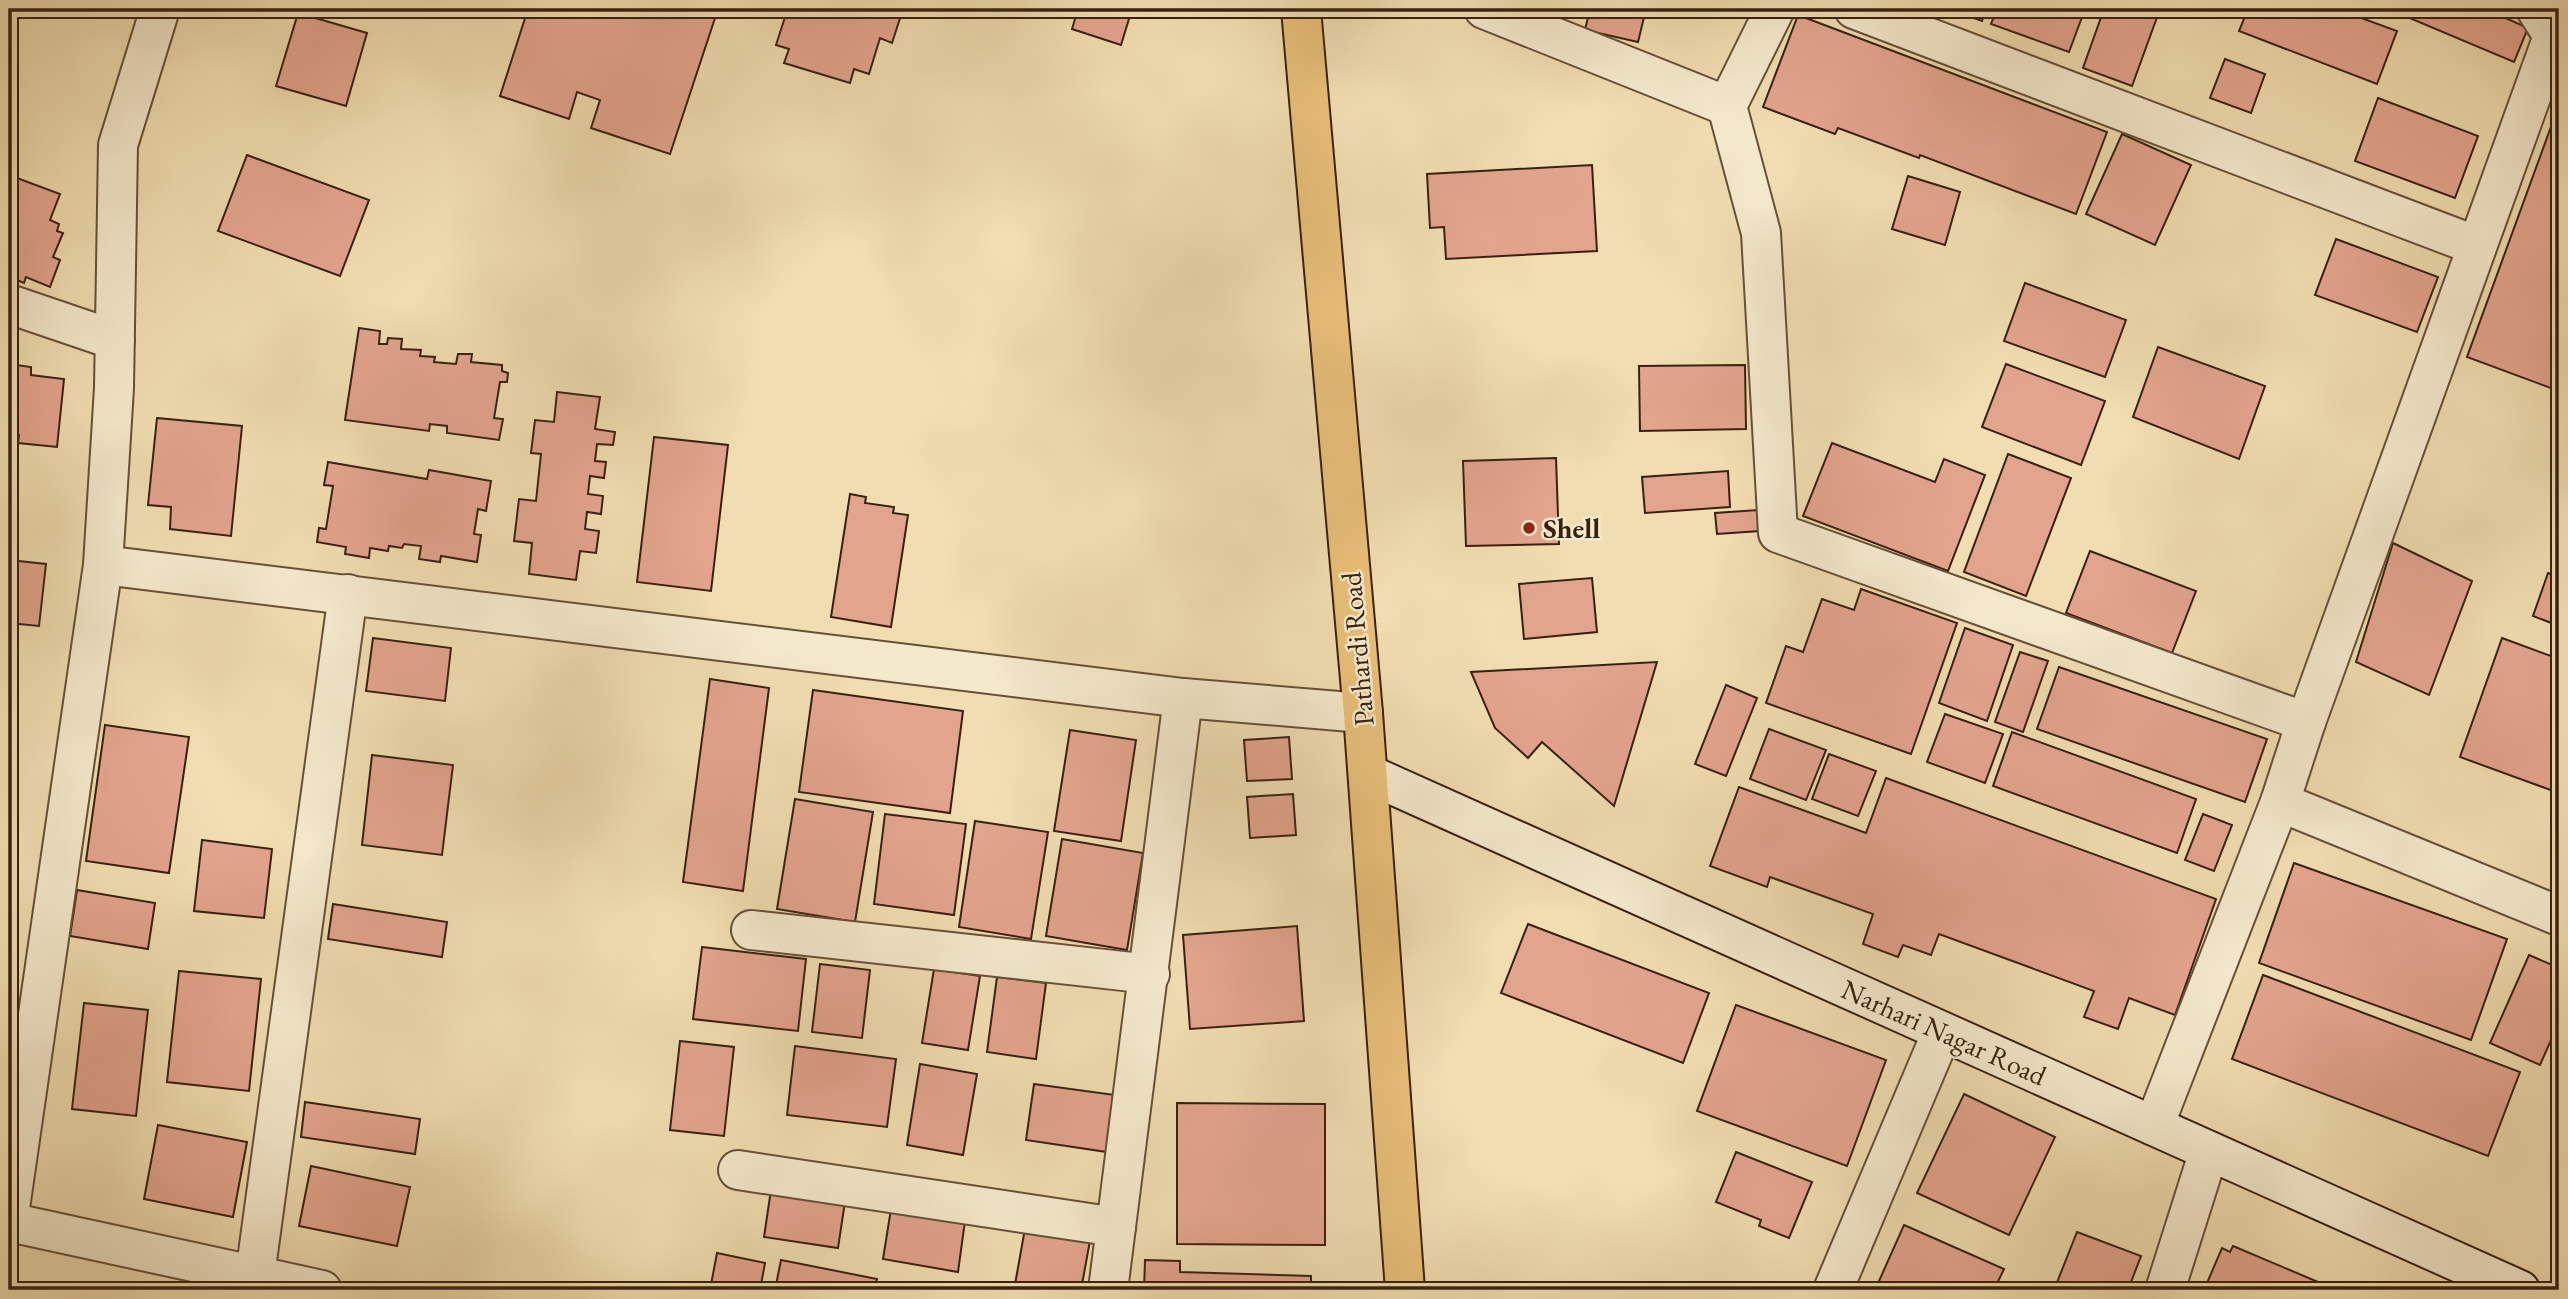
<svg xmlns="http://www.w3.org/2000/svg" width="2568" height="1299" font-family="'EB Garamond',serif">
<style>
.building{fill:#e3a48d;stroke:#39210f;stroke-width:2}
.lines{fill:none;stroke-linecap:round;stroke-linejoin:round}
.street-casing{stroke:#675038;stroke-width:42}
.secondary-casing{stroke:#39210f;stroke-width:42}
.primary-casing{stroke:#39210f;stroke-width:42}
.street{stroke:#f5e9cc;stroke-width:38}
.secondary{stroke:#f5e9cc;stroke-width:38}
.primary{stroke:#e8be78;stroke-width:38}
.poi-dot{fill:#8f2418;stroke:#f5e9cc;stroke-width:2.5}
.labels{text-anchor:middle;stroke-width:5;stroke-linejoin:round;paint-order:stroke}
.poi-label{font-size:28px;font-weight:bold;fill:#39210f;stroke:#f5e9cc;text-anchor:start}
.street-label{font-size:28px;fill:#39210f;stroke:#f5e9cc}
</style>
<rect width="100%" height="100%" fill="#f0ddb1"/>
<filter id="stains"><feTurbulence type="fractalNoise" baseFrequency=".00286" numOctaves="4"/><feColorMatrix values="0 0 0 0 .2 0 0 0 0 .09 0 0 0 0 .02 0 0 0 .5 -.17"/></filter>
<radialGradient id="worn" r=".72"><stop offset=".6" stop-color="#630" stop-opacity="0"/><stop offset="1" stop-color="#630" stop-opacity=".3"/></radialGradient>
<g class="building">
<polygon points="528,9 718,9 670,154 591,128 600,100 577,92 569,119 500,96"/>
<polygon points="771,9 903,9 892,43 880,38 869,74 854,69 850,83 784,63 789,49 776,45 786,14"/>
<polygon points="1018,9 1040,9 1038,15"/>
<polygon points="1078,9 1132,9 1121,45 1072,29"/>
<polygon points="1590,9 1646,9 1638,42 1585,30"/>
<polygon points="1948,9 1986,9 1982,21"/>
<polygon points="1997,9 2085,9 2069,52 1991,24"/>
<polygon points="2104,9 2160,9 2132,86 2083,68"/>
<polygon points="2248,9 2337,9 2397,31 2377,84 2239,31"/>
<polygon points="2402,9 2504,9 2501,16 2528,28 2514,62 2400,14"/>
<polygon points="298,13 367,33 346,106 276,86"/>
<polygon points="1798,15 2107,132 2076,214 1920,155 1919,158 1838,128 1835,134 1763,107"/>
<polygon points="2225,59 2265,74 2251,113 2210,98"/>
<polygon points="2378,98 2478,136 2455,198 2355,161"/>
<polygon points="2556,113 2559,114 2559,391 2467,357"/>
<polygon points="2122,134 2191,165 2155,245 2086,214"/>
<polygon points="247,155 369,200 340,276 218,231"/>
<polygon points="1592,165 1597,251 1446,259 1444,227 1430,228 1427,174"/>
<polygon points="9,175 60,194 50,220 59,224 57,231 63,233 53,257 60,260 50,287 26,277 24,283 9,277"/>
<polygon points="1908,176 1960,192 1945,245 1892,229"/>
<polygon points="2336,239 2438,277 2417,332 2315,295"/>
<polygon points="2025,283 2126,320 2105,377 2004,341"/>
<polygon points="359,328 380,331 379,344 387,344 388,338 402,339 401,349 421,350 420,356 435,357 434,362 456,364 458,354 472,354 471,362 502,365 502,371 508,373 507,382 500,382 494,418 503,419 499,440 447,433 447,426 430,424 429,431 345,420"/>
<polygon points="2158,347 2265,386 2239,459 2133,417"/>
<polygon points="9,364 31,367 31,375 64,379 57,447 18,443 19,435 9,434"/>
<polygon points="2006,364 2105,401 2081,465 1982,427"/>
<polygon points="1745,365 1746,429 1640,431 1639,366"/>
<polygon points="557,392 600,397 595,429 615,432 613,445 597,444 595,461 606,462 604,478 590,476 588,494 603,496 601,514 587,512 585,529 599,531 596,553 580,551 576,580 529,574 532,543 514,541 519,499 536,501 541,454 531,453 535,420 554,422"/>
<polygon points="157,418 242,426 231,536 170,529 171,507 148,505"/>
<polygon points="654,437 728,445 711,591 637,582"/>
<polygon points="1832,443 1935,482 1944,459 1985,475 1948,571 1803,516"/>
<polygon points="2008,454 2071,478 2026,596 1964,572"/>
<polygon points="1556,458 1559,544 1466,546 1463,461"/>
<polygon points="328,462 427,479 429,470 491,481 486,511 478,509 474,534 481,535 477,562 441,556 440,562 419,559 421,546 404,544 402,548 389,546 388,551 370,548 369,558 345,554 346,547 317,542 319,528 326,529 333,486 324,485"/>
<polygon points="1728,471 1730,507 1645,513 1642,477"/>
<polygon points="850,494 866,497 865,503 894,507 893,513 908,515 891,627 831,617"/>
<polygon points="1758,510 1760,531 1717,534 1715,513"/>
<polygon points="2393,543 2472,581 2429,695 2356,662"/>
<polygon points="2090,551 2196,591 2172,653 2066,613"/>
<polygon points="9,560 46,564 39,626 9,623"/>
<polygon points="2548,573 2559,578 2559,626 2533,616"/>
<polygon points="1592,578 1597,632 1524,639 1519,584"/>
<polygon points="1861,589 1957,623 1911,754 1766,703 1786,646 1803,652 1822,599 1854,610"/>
<polygon points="1965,628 2013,645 1987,721 1939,703"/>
<polygon points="373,638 451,648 445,701 366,691"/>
<polygon points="2502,638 2559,659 2559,783 2556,792 2460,757"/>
<polygon points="2020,652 2048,661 2023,732 1995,722"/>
<polygon points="1657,662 1614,806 1542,742 1528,758 1495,728 1471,672"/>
<polygon points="2059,667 2267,739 2245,802 2037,729"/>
<polygon points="710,679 769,688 743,891 683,882"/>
<polygon points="1726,685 1757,698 1726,776 1695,764"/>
<polygon points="813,690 963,711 950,813 799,792"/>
<polygon points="1945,714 2003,734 1985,783 1927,762"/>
<polygon points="105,725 189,737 169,873 86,861"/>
<polygon points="1769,729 1826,750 1806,800 1750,779"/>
<polygon points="1070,730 1136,740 1121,841 1054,831"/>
<polygon points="2012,732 2196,799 2177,853 1993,786"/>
<polygon points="1289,737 1292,779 1247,781 1244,740"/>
<polygon points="1829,754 1876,771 1858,816 1812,799"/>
<polygon points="372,755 453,765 442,855 362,845"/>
<polygon points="1886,778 2216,899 2175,1015 2129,998 2118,1029 2084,1017 2094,991 1939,934 1931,955 1903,945 1898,957 1863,944 1873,914 1770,877 1767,887 1710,866 1739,787 1866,833"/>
<polygon points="1293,794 1296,835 1250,838 1247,797"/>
<polygon points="795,799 873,812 855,922 777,909"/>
<polygon points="885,814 966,824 954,915 874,904"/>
<polygon points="2203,814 2232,825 2214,871 2185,860"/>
<polygon points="975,821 1048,832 1031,939 959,927"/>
<polygon points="1062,839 1143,853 1127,950 1046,936"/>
<polygon points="202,840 272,849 264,918 194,911"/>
<polygon points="2294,863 2507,939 2471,1040 2259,963"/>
<polygon points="77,890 155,903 148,949 70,936"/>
<polygon points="333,904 447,922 442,957 328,939"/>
<polygon points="1528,924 1709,993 1683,1063 1501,993"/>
<polygon points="1297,926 1304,1021 1190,1029 1183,935"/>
<polygon points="702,947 806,959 798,1031 693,1019"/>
<polygon points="2529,955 2559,968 2559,1022 2540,1065 2490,1043"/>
<polygon points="820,964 870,970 862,1038 812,1032"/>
<polygon points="934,969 980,976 968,1050 922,1043"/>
<polygon points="179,971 261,979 249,1091 167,1082"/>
<polygon points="2263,975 2520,1072 2488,1156 2232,1059"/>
<polygon points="997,977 1046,983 1036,1059 987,1052"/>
<polygon points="84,1003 148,1010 136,1116 72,1109"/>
<polygon points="1736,1005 1886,1060 1847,1166 1697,1111"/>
<polygon points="680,1041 734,1047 724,1136 670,1130"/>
<polygon points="795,1046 896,1059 887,1127 787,1115"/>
<polygon points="920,1064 977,1074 963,1155 907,1145"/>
<polygon points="1034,1084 1115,1095 1107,1152 1026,1140"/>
<polygon points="1964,1094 2055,1137 2009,1235 1917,1193"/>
<polygon points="305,1102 420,1119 415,1154 301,1137"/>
<polygon points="1177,1103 1325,1104 1325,1245 1177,1244"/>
<polygon points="158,1125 247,1142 233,1217 144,1199"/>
<polygon points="1736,1152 1812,1182 1789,1238 1759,1226 1761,1220 1716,1202"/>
<polygon points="311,1166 410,1187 397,1246 299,1226"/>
<polygon points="772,1183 846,1195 838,1248 764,1237"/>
<polygon points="891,1209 965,1221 958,1272 883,1259"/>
<polygon points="1026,1223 1091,1235 1081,1290 1014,1290"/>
<polygon points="1904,1225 2004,1269 1994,1290 1875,1290"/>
<polygon points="2077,1232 2141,1256 2128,1290 2054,1290"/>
<polygon points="2233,1246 2337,1290 2204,1290 2222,1248 2230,1252"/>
<polygon points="717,1253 765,1263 760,1290 710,1290"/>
<polygon points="781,1260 877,1279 874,1290 775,1290"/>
<polygon points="1145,1260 1180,1261 1180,1272 1311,1276 1311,1290 1144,1290"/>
<polygon points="897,1283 937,1290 895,1290"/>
</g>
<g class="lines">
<g class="street-casing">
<g id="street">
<polyline points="1484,9 1727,106"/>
<polyline points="1775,9 1727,106 1761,233 1778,533 2306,722"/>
<polyline points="1854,9 2477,246"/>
<polyline points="2536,9 2553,36"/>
<polyline points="9,304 115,340"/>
<polyline points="103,565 1183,698 1363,713"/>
<polyline points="2280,802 2559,916"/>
<polyline points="751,930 1150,974"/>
<polyline points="2154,1126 2280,802 2306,722 2553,36 2559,48"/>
<polyline points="738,1170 1116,1227"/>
<polyline points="9,1215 103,565 114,388 118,145 160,9"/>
<polyline points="9,1222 322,1290"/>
<polyline points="253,1290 348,594"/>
<polyline points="1108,1290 1183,698"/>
<polyline points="1833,1290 1942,1032"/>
<polyline points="2165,1290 2209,1151"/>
</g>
</g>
<g class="secondary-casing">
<polyline id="secondary" points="1368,774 2520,1290"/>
</g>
<g class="primary-casing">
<polyline id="primary" points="1301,9 1363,713 1405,1290"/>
</g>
<use href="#street" class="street"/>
<use href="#secondary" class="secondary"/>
<use href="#primary" class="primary"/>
</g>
<circle class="poi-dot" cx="1529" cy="528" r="7"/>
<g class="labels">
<g class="poi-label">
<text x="1543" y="538">Shell</text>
</g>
<g class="street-label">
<text transform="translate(1357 649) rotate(-95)" y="10">Pathardi Road</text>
<text transform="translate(1944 1032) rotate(24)" y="10">Narhari Nagar Road</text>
</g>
</g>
<rect width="2568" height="1299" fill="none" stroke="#f0ddb1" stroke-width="35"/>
<rect x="10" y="10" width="2547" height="1278" fill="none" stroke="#39210f" stroke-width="3.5"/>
<rect x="18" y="18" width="2533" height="1264" fill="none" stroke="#39210f" stroke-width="2"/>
<rect width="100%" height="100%" filter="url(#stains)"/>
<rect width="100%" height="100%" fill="url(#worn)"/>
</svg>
